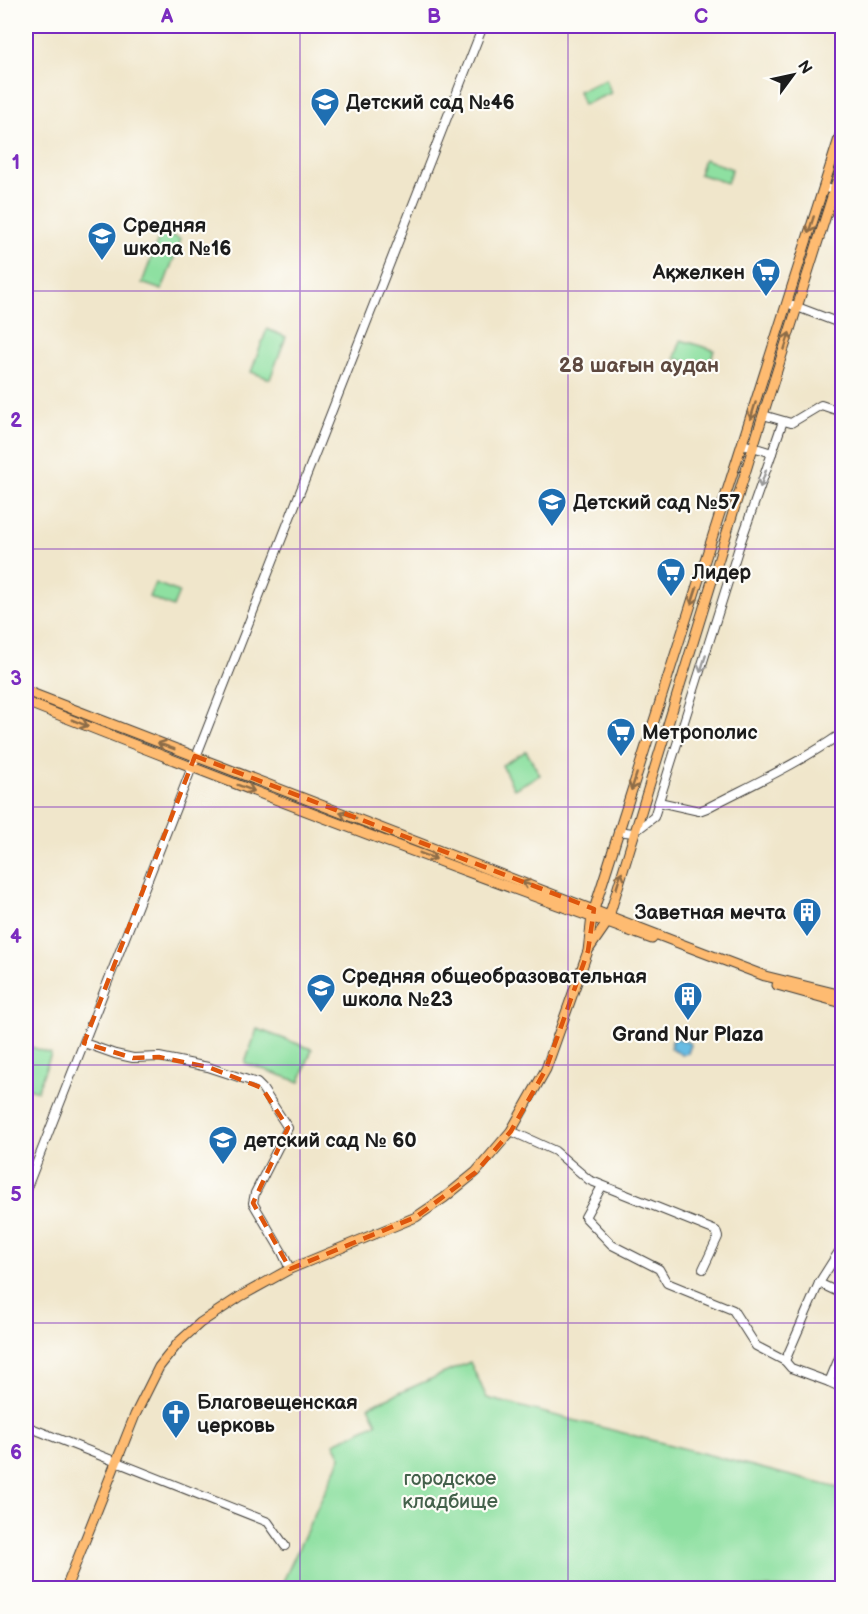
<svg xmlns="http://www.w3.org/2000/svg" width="868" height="1614" font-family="'Balsamiq Sans',sans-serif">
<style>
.green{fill:#8ee0a1;stroke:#557e5e;stroke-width:1.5}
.water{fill:#67bce3;stroke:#426c80;stroke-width:1.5}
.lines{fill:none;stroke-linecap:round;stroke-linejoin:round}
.minor-casing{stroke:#3c3a36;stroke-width:10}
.major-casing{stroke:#3c3a36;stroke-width:11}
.minor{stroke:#fff;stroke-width:8}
.major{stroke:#febb71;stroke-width:9}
.oneway{stroke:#8d6c46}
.oneway2{stroke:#999}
.marked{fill:none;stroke:#de560d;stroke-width:4.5;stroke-dasharray:12 8;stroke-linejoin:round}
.grid{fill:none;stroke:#7b2cbf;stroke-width:1.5;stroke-opacity:0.55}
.labels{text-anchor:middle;stroke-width:4.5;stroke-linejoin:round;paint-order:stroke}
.poi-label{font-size:20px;font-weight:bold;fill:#1c1c1c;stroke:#fdfcf7;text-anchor:start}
.park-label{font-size:20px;fill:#44614b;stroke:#fdfcf7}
.neighbourhood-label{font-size:21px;font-weight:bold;fill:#5e4940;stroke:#fdfcf7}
.neatline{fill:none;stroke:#7b2cbf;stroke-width:2}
.grid-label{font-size:20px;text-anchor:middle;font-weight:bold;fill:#7b2cbf}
</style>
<rect width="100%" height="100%" fill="#fdfcf7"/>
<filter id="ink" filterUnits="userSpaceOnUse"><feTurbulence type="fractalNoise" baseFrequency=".0167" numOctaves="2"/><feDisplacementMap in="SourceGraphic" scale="12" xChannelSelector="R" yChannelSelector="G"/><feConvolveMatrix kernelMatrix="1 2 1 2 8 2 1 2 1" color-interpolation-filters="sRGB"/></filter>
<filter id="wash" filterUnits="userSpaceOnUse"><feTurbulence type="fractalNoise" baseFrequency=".008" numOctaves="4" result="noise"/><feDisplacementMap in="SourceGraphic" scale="24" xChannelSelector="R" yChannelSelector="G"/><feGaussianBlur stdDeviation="1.35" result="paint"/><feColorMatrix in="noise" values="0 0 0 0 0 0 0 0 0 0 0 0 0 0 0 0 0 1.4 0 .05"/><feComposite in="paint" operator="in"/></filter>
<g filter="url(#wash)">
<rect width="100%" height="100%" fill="#f0e6cb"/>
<g class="green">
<polygon points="606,79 611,93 583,105 578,91"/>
<polygon points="704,159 732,169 727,183 699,174"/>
<polygon points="161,232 181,239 162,290 142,283"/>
<polygon points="267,329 286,337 270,379 251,372"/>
<polygon points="681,340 714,350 708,369 675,358"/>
<polygon points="155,583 179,592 173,607 149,597"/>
<polygon points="526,751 540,775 514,789 502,765"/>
<polygon points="257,1029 312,1049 300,1082 245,1063"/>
<polygon points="26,1045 51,1054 37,1091 26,1087"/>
<polygon points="470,1362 487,1398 842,1489 842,1588 280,1588 341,1457 334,1443 377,1423 369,1406"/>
</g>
<polygon class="water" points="676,1038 690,1043 691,1045 688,1053 682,1055 670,1048 672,1041"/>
</g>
<g filter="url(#ink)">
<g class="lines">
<g class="minor-casing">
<g id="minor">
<polyline points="824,187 842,194"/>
<polyline points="792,305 842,324"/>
<polyline points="763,415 791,423 821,405 842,412"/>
<polyline points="772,453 783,421"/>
<path d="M659 802 699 811 707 808C753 784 800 763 842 733"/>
<polyline points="618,831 633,833 654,817 739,547 772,453 743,444"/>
<polyline points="84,1043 115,1054 133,1058 159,1057 208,1067 257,1083 262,1088 288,1128 255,1193 253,1203 282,1252 290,1269"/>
<polyline points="511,1131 555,1151 589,1180 716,1231 718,1237 703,1269"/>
<polyline points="602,1186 585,1217 612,1245 659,1269 667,1283 733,1310 756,1346 785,1361 791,1368 829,1382"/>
<polyline points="26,1190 483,26"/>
<polyline points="819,1283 838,1253"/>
<polyline points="842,1351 829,1382 842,1388"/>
<polyline points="785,1361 819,1283 842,1294"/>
<polyline points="26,1426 268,1522 285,1546"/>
</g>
</g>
<g class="major-casing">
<g id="major">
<polyline points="26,691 689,947 765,976 842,995"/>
<path d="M26 702C233 784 442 864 652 939"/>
<polyline points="589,949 607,923 763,415 842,165"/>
<polyline points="777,985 842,1003"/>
<polyline points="66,1588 135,1415 159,1367 179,1342 200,1323 241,1296 290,1269 416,1217 444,1198 476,1172 511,1131 546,1069 588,951 592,916 842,129"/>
</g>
</g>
<use href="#minor" class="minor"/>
<use href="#major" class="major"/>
</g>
<defs><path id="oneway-shaft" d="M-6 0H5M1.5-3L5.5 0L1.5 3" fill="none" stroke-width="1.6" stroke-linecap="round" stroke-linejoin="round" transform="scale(1.5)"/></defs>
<g class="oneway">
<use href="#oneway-shaft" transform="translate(811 225) rotate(108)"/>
<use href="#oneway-shaft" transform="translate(787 341) rotate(-73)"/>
<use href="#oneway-shaft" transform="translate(753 411) rotate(107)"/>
<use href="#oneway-shaft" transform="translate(694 596) rotate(108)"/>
<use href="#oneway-shaft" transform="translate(80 723) rotate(22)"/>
<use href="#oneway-shaft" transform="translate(166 746) rotate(-159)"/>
<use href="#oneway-shaft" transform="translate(634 782) rotate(108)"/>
<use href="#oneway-shaft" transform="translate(246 788) rotate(20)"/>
<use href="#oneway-shaft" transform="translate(348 815) rotate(-159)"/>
<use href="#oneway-shaft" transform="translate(428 856) rotate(21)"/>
<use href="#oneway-shaft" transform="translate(619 880) rotate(-73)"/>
<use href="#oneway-shaft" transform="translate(530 885) rotate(-159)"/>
</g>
<g class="oneway2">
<use href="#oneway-shaft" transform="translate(763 479) rotate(109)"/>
<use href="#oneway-shaft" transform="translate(703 664) rotate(108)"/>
</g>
</g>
<path class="marked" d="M195 756 594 909 588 951 546 1069 511 1131 476 1172 416 1217 290 1269 253 1203 288 1128 262 1088 208 1067 159 1057 133 1058 84 1043Z"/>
<path class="grid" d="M300 26V1588M568 26V1588M26 291H842M26 549H842M26 807H842M26 1065H842M26 1323H842"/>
<defs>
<g id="school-pin" transform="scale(1.5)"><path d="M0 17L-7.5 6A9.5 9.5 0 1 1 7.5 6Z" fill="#1f6fb2" stroke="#fdfcf7"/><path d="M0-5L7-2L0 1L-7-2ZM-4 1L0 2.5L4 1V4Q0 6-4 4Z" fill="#fff"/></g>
<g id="supermarket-pin" transform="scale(1.5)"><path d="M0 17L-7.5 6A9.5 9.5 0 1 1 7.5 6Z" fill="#1f6fb2" stroke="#fdfcf7"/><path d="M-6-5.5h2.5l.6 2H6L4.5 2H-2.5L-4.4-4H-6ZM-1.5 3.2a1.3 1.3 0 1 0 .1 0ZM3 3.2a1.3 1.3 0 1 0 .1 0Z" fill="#fff"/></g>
<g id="building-pin" transform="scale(1.5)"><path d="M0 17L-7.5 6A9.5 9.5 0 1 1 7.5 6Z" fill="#1f6fb2" stroke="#fdfcf7"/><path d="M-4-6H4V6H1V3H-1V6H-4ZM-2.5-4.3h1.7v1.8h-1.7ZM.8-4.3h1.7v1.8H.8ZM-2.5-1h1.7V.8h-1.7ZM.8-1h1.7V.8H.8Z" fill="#fff"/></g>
<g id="church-pin" transform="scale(1.5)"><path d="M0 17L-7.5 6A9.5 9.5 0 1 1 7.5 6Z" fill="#1f6fb2" stroke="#fdfcf7"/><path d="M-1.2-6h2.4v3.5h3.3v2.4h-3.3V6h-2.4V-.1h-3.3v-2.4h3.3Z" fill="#fff"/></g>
</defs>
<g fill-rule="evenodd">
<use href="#school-pin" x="325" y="102"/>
<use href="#school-pin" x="102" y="236"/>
<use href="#supermarket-pin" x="766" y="272"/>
<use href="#school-pin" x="552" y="502"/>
<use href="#supermarket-pin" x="671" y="572"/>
<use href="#supermarket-pin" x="621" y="732"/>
<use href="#building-pin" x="807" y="912"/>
<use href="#school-pin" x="321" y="988"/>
<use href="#building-pin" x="688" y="996"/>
<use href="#school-pin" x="223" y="1140"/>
<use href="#church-pin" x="176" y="1414"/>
</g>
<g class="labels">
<g class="poi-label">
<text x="346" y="109">Детский сад №46</text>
<text x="123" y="232">Средняя<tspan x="123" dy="23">школа №16</tspan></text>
<text x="745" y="279" text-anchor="end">Ақжелкен</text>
<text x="573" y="509">Детский сад №57</text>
<text x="692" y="579">Лидер</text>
<text x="642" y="739">Метрополис</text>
<text x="786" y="919" text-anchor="end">Заветная мечта</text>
<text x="342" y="983">Средняя общеобразовательная<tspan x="342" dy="23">школа №23</tspan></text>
<text x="688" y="1041" text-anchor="middle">Grand Nur Plaza</text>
<text x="244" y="1147">детский сад № 60</text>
<text x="197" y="1409">Благовещенская<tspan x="197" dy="23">церковь</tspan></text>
</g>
<g class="park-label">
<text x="450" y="1485">городское<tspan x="450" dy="23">кладбище</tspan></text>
</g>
<g class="neighbourhood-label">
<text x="639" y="372">28 шағын аудан</text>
</g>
</g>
<rect width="868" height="1614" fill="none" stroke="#fdfcf7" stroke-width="66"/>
<g transform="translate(793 75) rotate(57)" stroke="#fdfcf7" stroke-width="4.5" paint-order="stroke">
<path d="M0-4.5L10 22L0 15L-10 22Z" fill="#1c1c1c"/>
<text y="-9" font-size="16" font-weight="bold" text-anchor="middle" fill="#1c1c1c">N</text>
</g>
<rect x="33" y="33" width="802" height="1548" class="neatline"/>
<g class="grid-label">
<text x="167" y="23">A</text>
<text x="434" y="23">B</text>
<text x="701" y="23">C</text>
<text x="16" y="169">1</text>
<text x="16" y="427">2</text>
<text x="16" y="685">3</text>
<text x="16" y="943">4</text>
<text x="16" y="1201">5</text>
<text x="16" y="1459">6</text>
</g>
</svg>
